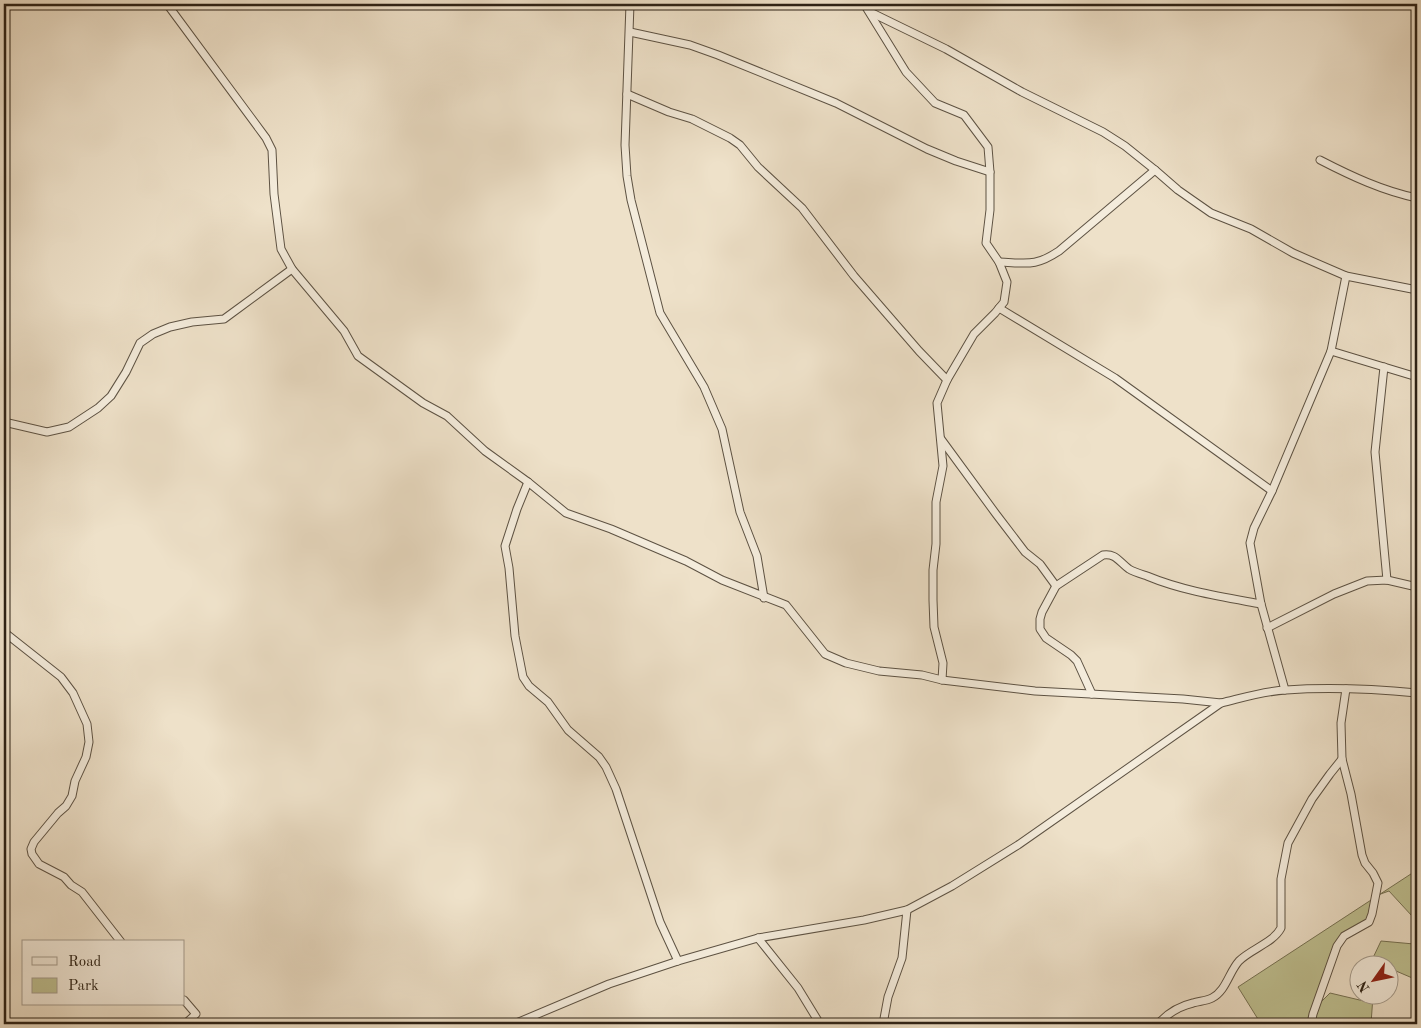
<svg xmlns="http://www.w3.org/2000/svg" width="1421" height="1028" font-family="'Old Standard TT',serif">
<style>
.green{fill:#bfc192;stroke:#767254}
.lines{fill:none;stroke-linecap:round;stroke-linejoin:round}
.street-casing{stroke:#5d5243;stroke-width:9}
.street{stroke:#f4ecdc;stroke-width:7}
</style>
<rect width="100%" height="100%" fill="#eee1c9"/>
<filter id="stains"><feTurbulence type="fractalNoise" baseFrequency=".004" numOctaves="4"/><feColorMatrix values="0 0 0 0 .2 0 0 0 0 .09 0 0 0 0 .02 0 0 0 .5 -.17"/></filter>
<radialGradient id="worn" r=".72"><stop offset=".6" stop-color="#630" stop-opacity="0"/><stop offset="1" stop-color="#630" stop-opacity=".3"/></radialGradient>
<polygon class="green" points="1417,870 1417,980 1389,968 1388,966 1371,965 1371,962 1381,941 1414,944 1412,916 1389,891 1375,896 1369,922 1344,936 1316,1007 1330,993 1368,1002 1369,996 1385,996 1384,997 1373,996 1371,1024 1261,1024 1238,987"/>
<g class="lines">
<g class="street-casing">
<g id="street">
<polyline points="167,4 266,138 272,150 274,194 281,249 292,269 344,331 358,356 423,403 447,416 485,451 528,482 566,513 611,529 686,561 722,580 786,605 825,654 846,663 879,671 922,675 942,680 1035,691 1183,699 1221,703"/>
<polyline points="630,4 625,145 627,176 631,200 660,313 704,387 722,429 740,512 757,556 764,598"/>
<polyline points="864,4 906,72 935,103 964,115 988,147 990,172 990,210 986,243 999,262 1007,282 1004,302 995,313 974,334 947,380 937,403 943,466 936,502 936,544 933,570 933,600 934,627 943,663 942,680"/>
<polyline points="870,12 946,49 1022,92 1103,132 1125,146 1155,170 1178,190 1211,213 1251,229 1293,253 1346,276 1417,290"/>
<polyline points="630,32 690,45 718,55 836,103 927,149 956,161 990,172"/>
<polyline points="627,94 669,112 692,119 730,138 740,145 758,167 802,208 854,276 919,351 947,380"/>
<path d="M1320 160C1351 176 1383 191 1417 198"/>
<path d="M999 262C1027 263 1035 267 1059 251L1155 170"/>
<polyline points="999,308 1115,378 1272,491"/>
<polyline points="1331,351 1417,377"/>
<polyline points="1384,367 1375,452 1387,580"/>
<polyline points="4,422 47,432 69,427 98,408 111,396 126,372 140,343 153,334 170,327 192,322 224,319 292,269"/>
<polyline points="941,439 996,514 1025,552 1040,564 1056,586"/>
<polyline points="528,482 517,509 505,546 509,568 515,636 523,677 529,686 548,702 568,730 599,757 606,767 616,789 660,922 678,961"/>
<polyline points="1267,628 1334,594 1367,581 1387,580 1417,587"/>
<polyline points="4,632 61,677 73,693 87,724 89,742 86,757 75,781 72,796 66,806 58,813 34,842 31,849 32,854 39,864 64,877 71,885 82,892 121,942"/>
<polyline points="1285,690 1261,604 1250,543 1254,528 1272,491 1331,351 1346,276"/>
<path d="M1092 694 1077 661 1071 655 1046 638 1040 629V619L1042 612 1056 586 1103 555C1116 553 1119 562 1129 569 1134 572 1141 574 1147 576 1183 591 1223 597 1261 604"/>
<polyline points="758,938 798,988 820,1024"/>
<polyline points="184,1000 196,1014 185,1024"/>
<path d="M514 1024 609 984 678 961 758 938 864 920 907 910 952 886 1018 845 1221 703C1242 698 1264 691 1286 690 1329 687 1374 689 1417 693"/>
<polyline points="883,1024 888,997 902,958 907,910"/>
<path d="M1158 1024C1167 1014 1180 1006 1193 1003 1199 1001 1206 1001 1212 998 1226 991 1229 972 1239 961 1251 949 1273 943 1281 928V879L1288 843 1312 799 1330 774 1342 759"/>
<polyline points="1311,1024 1313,1014 1337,946 1344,936 1369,922 1372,914 1378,883 1373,873 1365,863 1362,855 1351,794 1342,759 1341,723 1346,689"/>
</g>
</g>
<use href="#street" class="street"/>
</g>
<rect width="1421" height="1028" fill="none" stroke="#eee1c9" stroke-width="20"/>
<rect x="5" y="5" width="1411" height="1018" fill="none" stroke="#2d2216" stroke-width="2.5"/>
<rect x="10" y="10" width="1401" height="1008" fill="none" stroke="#2d2216"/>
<rect x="22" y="940" width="162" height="65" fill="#f4ecdc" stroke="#a49b8d"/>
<rect x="32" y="957" width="25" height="8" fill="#f4ecdc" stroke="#a49b8d"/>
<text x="68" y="966" font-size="15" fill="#2d2216">Road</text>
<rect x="32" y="978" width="25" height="15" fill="#bfc192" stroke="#a49b8d"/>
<text x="68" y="990" font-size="15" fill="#2d2216">Park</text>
<g transform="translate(1374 980) rotate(237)"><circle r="24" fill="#f4ecdc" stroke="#a49b8d"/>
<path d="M0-4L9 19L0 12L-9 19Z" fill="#8f2418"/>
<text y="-8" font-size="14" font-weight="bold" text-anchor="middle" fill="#2d2216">N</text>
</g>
<rect width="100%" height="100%" filter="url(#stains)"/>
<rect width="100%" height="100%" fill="url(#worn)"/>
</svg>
